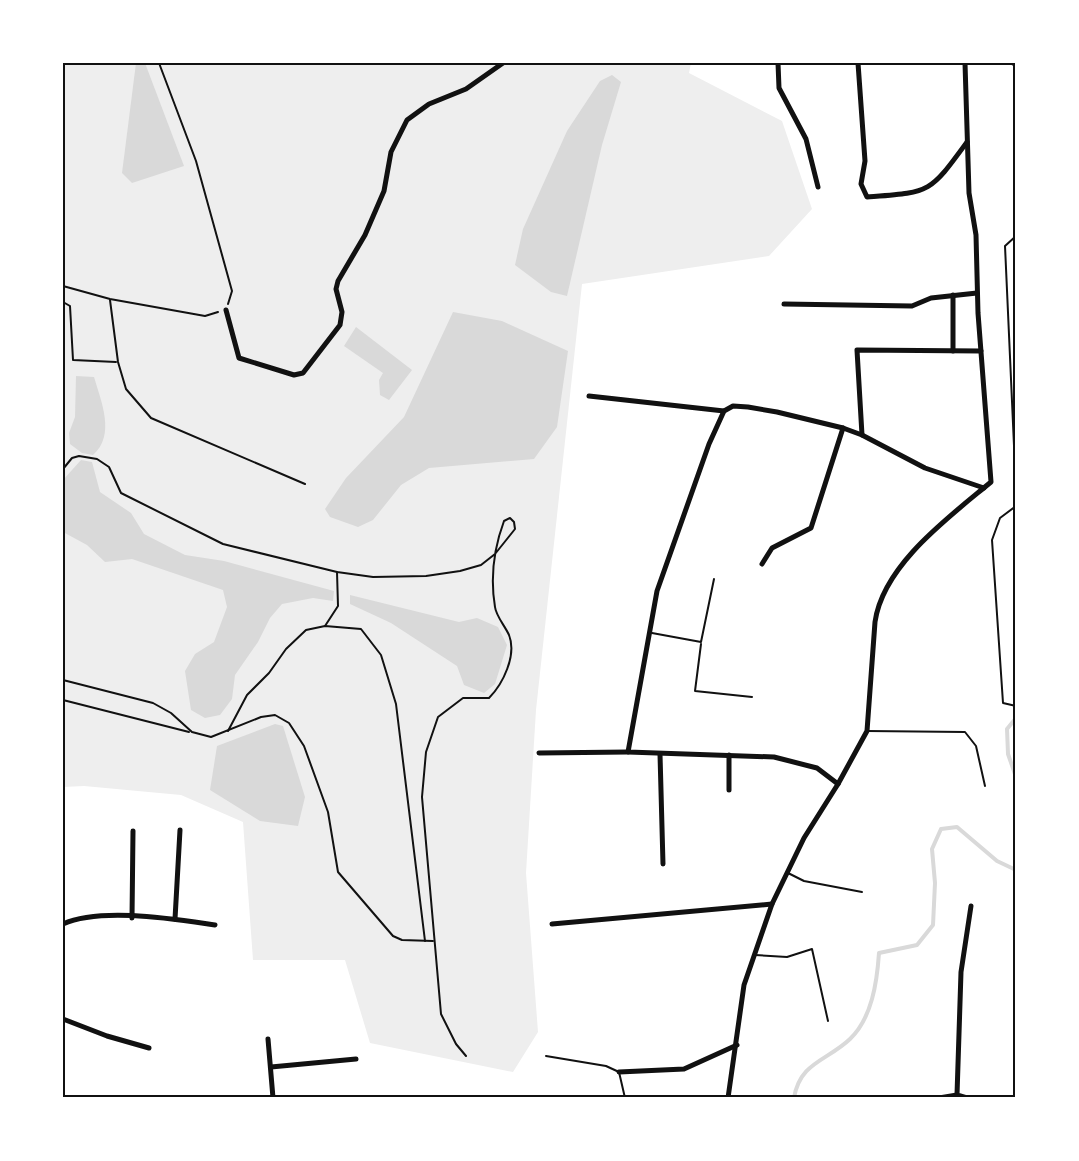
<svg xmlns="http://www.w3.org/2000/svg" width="1079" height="1161" font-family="Mulish,sans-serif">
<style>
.green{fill:#eee}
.water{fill:#d9d9d9}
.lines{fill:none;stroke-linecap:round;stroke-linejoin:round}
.stream{stroke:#d9d9d9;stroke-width:4}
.path{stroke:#111;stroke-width:2}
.service{stroke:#111;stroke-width:2}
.minor{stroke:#111;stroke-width:5}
.neatline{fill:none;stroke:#111;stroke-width:2}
</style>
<rect width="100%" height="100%" fill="#fff"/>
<polygon class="green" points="63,63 691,63 689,73 782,121 812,209 769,256 582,284 536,710 526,873 538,1032 513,1072 370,1043 345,960 253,960 243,822 181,795 84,786 63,787"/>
<g class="water">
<polygon points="136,63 145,63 184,166 132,183 122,173"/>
<polygon points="612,75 621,82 602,145 567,296 551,292 515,265 523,229 567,131 600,81"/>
<polygon points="453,312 502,321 568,351 557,427 534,459 429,468 401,485 373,520 358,527 330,517 325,509 346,478 404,417"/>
<polygon points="356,327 412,370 389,400 380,395 379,380 383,373 344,346"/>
<path d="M76 376 94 377C101 401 116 435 93 455L82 453 70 444 69 433 75 417Z"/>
<polygon points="81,460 92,462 100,492 131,513 144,534 185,555 224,561 334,591 333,601 313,598 282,604 270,618 258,642 235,675 232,699 220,715 205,718 191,710 185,671 195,654 214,642 227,607 223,590 132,559 105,562 87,545 63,532 63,480"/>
<polygon points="350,595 459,622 477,618 498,627 507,645 495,684 484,693 464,685 457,666 391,623 350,604"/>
<polygon points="275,724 283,726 305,797 298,826 260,821 210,790 217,746"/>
</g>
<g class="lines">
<g class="stream">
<polyline points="1016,718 1007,729 1008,754 1016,777"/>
<path d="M794 1098C800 1062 827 1061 850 1039 872 1018 877 982 879 953L917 945 933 925 935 883 932 849 941 829 957 827 997 861 1016 870"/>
</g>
<g class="path">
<polyline points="159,63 196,161 232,291 228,304"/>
<polyline points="63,286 110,299 205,316 218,312"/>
<polyline points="110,300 118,362 126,389 151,418 305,484"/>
<polyline points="63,302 70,306 73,360 116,362"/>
<path d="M63 469 72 458 79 456 97 459 109 467 121 493 223 544 337 572 373 577 426 576 460 571 481 565 495 554 515 529 514 522 510 518 504 521C494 548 490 577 495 607 496 616 505 626 509 635 517 655 503 684 489 698H463L438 717 426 752 422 797 441 1014 456 1044 466 1056"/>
<polyline points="325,626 338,606 337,572"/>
<polyline points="63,680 153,703 171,713 192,732 211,737 261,717 275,715 289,723 304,746 328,812 338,872 393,936 402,940 433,941"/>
<polyline points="63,700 189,732"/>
<polyline points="228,731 247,695 269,673 286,649 306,630 325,626 361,629 381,655 396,704 425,941"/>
</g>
<g class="service">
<polyline points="1010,63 1016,66"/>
<polyline points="1016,236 1005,246 1016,490"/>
<polyline points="1016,506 1000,518 992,540 1003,703 1016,706"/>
<polyline points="652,633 701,642 714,579"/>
<polyline points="701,644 695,691 752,697"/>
<polyline points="867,731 965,732 976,746 985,786"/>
<polyline points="788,873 804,881 862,892"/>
<polyline points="755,955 787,957 812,949 828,1021"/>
<polyline points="546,1056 606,1066 619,1072 625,1098"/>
</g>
<g class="minor">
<polyline points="778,63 779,88 806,139 818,187"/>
<path d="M858 63 865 161 861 184 867 197C931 192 929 194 967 142"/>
<polyline points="953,295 953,351"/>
<polyline points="784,304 912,306 931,298 977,293"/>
<polyline points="226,310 239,358 294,375 303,373 340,325 342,312 336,289 338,281 365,235 384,191 391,152 407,120 429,104 466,89 503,63"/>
<polyline points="589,396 724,411"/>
<polyline points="862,435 857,350 981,351"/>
<polyline points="762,564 772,548 811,528 843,428"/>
<polyline points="539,753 628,752"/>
<polyline points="660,754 663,864"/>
<polyline points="729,755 729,790"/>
<polyline points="838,784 817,768 774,757 628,752 657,591 709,444 724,411 733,406 748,407 777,412 843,428 862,435 925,468 984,488"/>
<polyline points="132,918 133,831"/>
<polyline points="175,919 180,830"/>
<path d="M63 924C101 907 173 919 215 925"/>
<polyline points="552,924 772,904"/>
<polyline points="63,1019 107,1036 149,1048"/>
<polyline points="268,1039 273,1098"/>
<polyline points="271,1067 356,1059"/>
<polyline points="619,1072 684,1069 737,1045"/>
<path d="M728 1098 744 985 772 904 804 838 838 784 867 731 875 622C883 565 949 517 991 482L978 313 976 235 969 193 965 63"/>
<polyline points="939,1098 957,1095"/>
<polyline points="967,1098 957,1095 961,972 971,906"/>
</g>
</g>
<rect width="1079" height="1161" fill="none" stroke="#ffffff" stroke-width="129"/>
<rect x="64" y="64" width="950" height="1032" class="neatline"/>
</svg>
